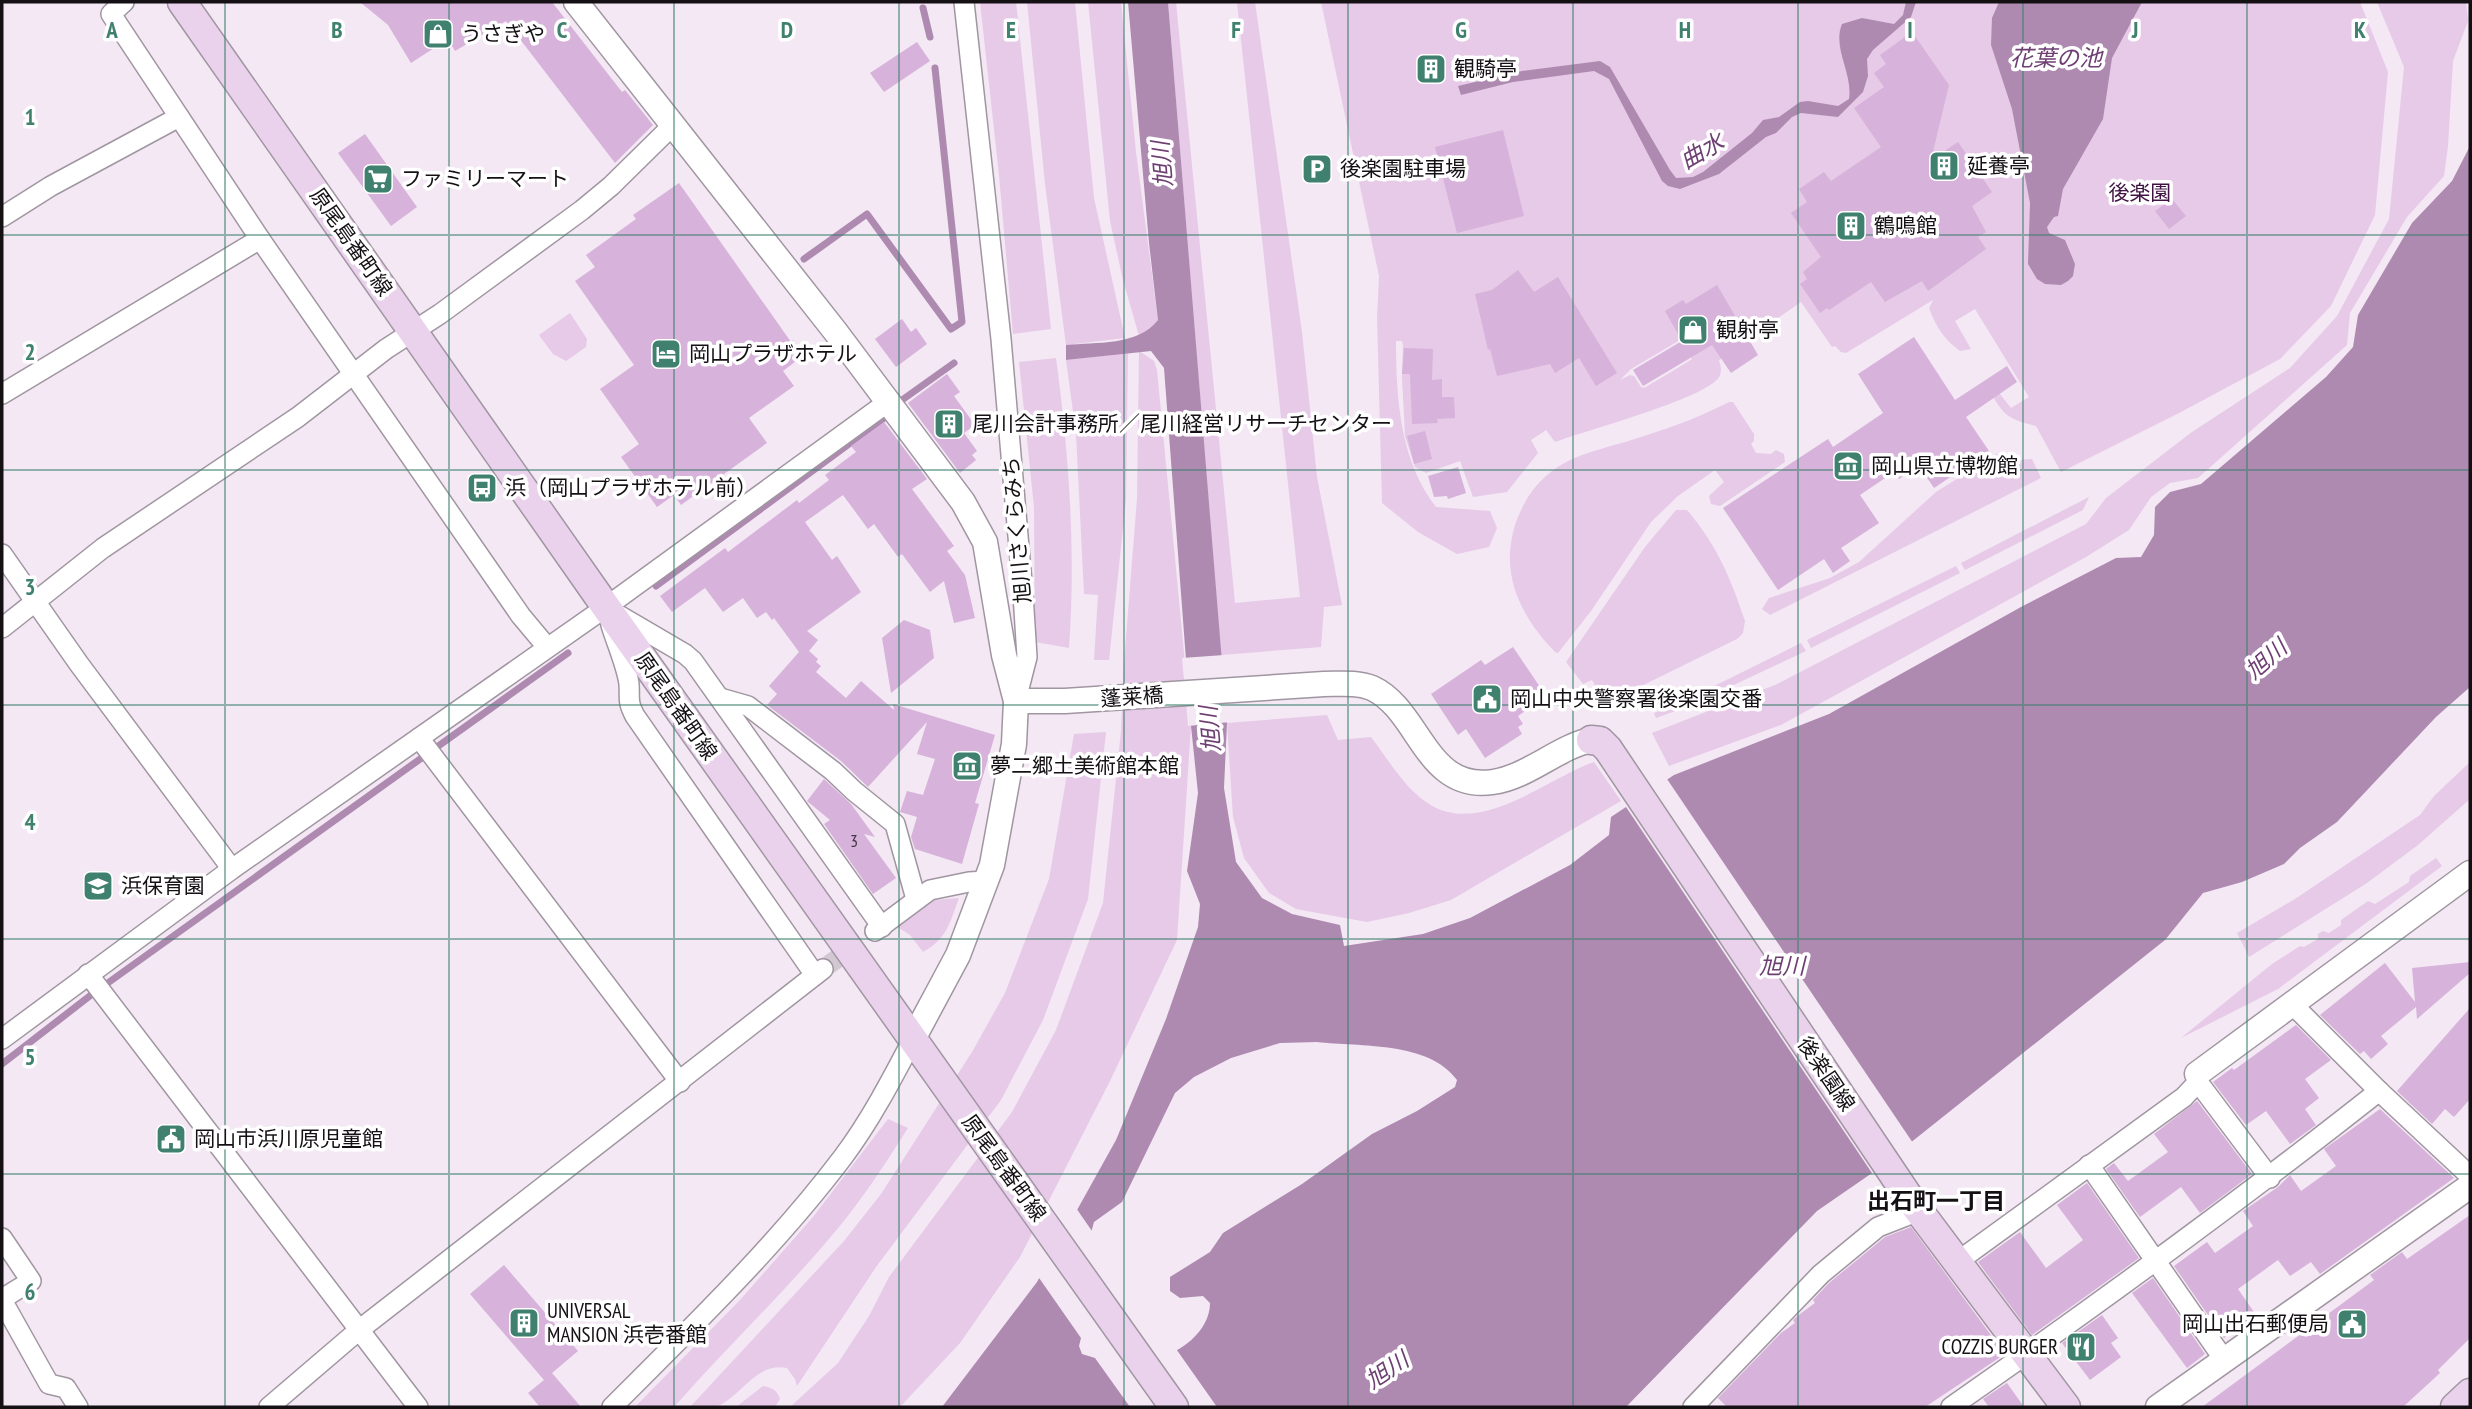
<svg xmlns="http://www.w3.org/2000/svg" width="2472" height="1409" font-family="'PT Sans Narrow','Noto Sans JP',sans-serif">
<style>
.green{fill:#e6cae8;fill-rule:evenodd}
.water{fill:#ae8ab1;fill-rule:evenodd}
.pier{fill:#f3e8f4}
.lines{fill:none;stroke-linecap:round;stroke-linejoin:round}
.stream{stroke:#ae8ab1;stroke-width:7}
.building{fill:#d7b2da}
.minor-tunnel{stroke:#d2c8d2;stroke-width:19;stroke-dasharray:19 10;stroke-linecap:butt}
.minor-casing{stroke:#a096a1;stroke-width:22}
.tertiary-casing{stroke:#a096a1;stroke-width:27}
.secondary-casing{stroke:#a096a1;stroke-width:31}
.minor{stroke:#fff;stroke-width:19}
.tertiary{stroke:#fff;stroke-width:24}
.secondary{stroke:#ead1ec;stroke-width:28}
.grid{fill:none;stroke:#40806f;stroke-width:2;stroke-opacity:0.55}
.labels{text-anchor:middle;stroke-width:7;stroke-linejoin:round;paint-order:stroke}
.number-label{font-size:18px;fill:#453846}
.poi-label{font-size:21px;fill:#141014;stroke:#fff;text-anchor:start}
.park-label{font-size:21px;fill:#401344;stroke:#fff}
.street-label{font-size:21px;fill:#141014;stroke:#fff}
.water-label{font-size:23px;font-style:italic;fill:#6e3f73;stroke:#fff}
.neighbourhood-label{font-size:23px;font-weight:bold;fill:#141014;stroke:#fff}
.grid-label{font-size:23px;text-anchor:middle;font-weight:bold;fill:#40806f;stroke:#fff;stroke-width:7;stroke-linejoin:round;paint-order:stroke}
</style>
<rect width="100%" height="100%" fill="#f3e8f4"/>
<g class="green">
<polygon points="980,2 1016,2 1051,329 1013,334 999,175"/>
<polygon points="1027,2 1075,2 1094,198 1125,338 1066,345 1045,184"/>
<polygon points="1088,2 1121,2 1136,152 1158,320 1151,330 1139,336 1123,280 1110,221"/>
<polygon points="1168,2 1176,2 1235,603 1300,597 1237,2 1255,2 1302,332 1317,477 1342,605 1324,607 1321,647 1221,655"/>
<path d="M1321 2H2360L2388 72 2375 215 2331 306 2280 359 2179 413 2061 472 2036 426C2003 418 2003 413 1986 385L1989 380 2011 408 2029 397 1975 309 1955 321 1971 349 1960 351C1944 339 1936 327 1929 308L1933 300 1846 353 1841 352 1835 346 1832 347 1801 302 1723 356 1719 361C1721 366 1722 372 1719 377 1707 398 1584 431 1555 442L1546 430 1531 440 1538 453 1507 492 1473 497 1460 461 1426 473 1415 467 1405 436 1402 377 1403 345 1402 341H1396C1396 398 1400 461 1436 507L1490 511 1497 528 1489 547 1457 554 1418 532 1382 503 1377 317 1379 276ZM1680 340 1692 359 1686 363 1644 388 1641 387 1634 376 1630 375 1620 380 1631 369Z"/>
<polygon points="2377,2 2466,2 2468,21 2453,61 2448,146 2444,176 2407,217 2350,313 2347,345 2198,478 2170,483 2151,497 2129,530 2086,557 1781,725 1669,766 1652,733 1775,685 2086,524 2106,498 2192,432 2290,368 2337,316 2389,219 2404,67"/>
<polygon points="570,313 587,339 586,347 566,361 553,354 539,335"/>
<polygon points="1139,351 1154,361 1157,370 1191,726 1177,940 1110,1081 1020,1257 960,1343 900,1407 790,1407 838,1363 869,1316 889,1277 1012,1112 1056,1030 1103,903 1121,731 1124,662 1137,499"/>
<polygon points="1128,353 1126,500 1109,660 1094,660 1098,595 1084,594 1076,434 1066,360"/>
<path d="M1056 358C1069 455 1076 550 1069 648L1035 642 1034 507 1019 362Z"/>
<path d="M1729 402H1733L1754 434V441L1751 444 1756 453 1771 454 1776 450 1784 454 1785 462 1720 506 1711 504 1709 496 1724 482 1715 470 1678 496 1651 522 1591 611 1558 653 1555 652C1529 625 1508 592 1510 552 1512 530 1517 516 1528 497 1557 453 1598 452 1644 436 1673 427 1702 416 1729 402Z"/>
<polygon points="1997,454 2016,460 2032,459 2041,478 1770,615 1762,609 1769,598 1830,578 1859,562 1936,492"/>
<polygon points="2089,497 2083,510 1965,570 1961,563"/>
<path d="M1676 510H1687C1718 547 1730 577 1745 621L1743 633 1737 639 1623 695 1599 692 1592 680 1583 684 1566 662 1645 547Z"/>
<polygon points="1956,566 1960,573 1811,648 1807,640"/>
<polygon points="1801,643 1806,651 1689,706 1656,718 1654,713 1684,701"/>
<path d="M1327 715 1338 740 1371 737C1387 758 1404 787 1426 802 1478 839 1545 779 1594 762L1621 801 1451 900 1409 913 1367 922 1296 909 1269 893 1244 858 1233 817 1227 723Z"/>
<path d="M1106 732 1088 899 1043 1020 1001 1100 876 1267 797 1386 795 1379 787 1368C756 1362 743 1395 718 1406 711 1409 698 1407 690 1407L844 1241 881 1194 972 1052 1005 993 1049 879 1074 734Z"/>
<polygon points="2470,762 2470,799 2418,845 2367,883 2249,957 2237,933 2295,899 2420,815 2434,796"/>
<polygon points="2436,858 2442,866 2278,989 2181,1038 2272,964 2300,946 2304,947 2318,939 2318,934 2323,931 2329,933 2341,925 2341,920 2368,901 2375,904 2409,882 2410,876"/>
<path d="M959 898C950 922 947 939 923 952L910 935 899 928V922L934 900Z"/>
<path d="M888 1119 908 1128C885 1164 862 1200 834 1233 783 1294 726 1348 674 1407H635L740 1300 813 1217Z"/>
<path d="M763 1386C771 1387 777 1390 780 1399L775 1407H736Z"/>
</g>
<g class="water">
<path d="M1128 2H1168L1227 723 1224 788 1236 862 1262 898 1292 914 1340 925 1344 946 1423 934 1470 918 1570 865 1609 835 1611 817 1674 775 1829 714 2021 607 2116 558 2141 557 2154 535 2155 507 2170 492 2201 484 2326 377 2353 347 2358 315 2412 223 2452 181 2470 146V687L2436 717 2337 822 2300 848 2284 864 2242 882 2203 893 2165 940 1875 1171 1817 1211 1626 1407H942L1037 1282 1116 1140 1166 1019 1198 927 1200 904 1187 871 1198 793 1191 726 1164 368 1151 351 1066 360V345C1096 342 1138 346 1158 320L1149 243ZM1317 1042C1360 1047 1429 1041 1457 1080L1455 1087 1417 1111 1372 1134 1302 1184 1223 1233 1210 1252 1170 1277V1291L1180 1298 1203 1296 1210 1303C1210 1331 1180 1354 1153 1359L1096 1278 1086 1251 1094 1222 1122 1202 1175 1093 1194 1077 1231 1058 1280 1043Z"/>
<path d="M1906 2H1916L1911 17 1873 50 1867 59 1868 76 1863 92 1838 117 1801 113 1792 117 1776 133 1766 137 1719 174 1680 189 1668 186 1662 181 1609 79 1594 71 1513 82 1461 95 1458 86 1522 71 1600 61 1610 67 1670 170 1676 178 1693 177 1703 172 1752 133 1763 120 1779 117 1800 102 1808 101 1838 106 1849 99C1853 73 1832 48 1842 24L1862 18 1894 24 1903 15Z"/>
<polygon points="1999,2 2142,2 2112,58 2103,119 2063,189 2058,216 2054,217 2047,227 2049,233 2065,240 2075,264 2073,276 2068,281 2061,285 2045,284 2037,279 2028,264 2030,203 2012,109 1991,45 1992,18"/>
</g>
<g class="pier">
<polygon points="1224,655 1231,722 1188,726 1182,658"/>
<polygon points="1665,776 1913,1143 1874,1176 1624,804"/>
<polygon points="1074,1205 1094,1234 1090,1250 1099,1276 1155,1355 1162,1354 1174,1346 1217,1407 1130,1407 1095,1358 1082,1354 1079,1346 1081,1338 1037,1275"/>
</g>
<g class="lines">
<g class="stream">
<polyline points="923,8 930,37"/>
<polyline points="804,259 867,214 951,329 962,322 935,68"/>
<polyline points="902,400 954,363"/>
<polyline points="656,586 883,419"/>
<polyline points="2,1064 91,995 568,653"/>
</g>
</g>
<g class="building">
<polygon points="360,2 552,2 622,92 625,90 653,125 615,163 506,21 455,51 448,39 411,63 388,25"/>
<polygon points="1912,32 1949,85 1931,160 1958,142 1992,192 1972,206 1986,232 1978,237 1986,249 1928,291 1922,281 1885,302 1871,282 1829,310 1827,308 1820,313 1800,284 1807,279 1803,272 1821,257 1791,213 1807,202 1799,189 1824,172 1831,181 1881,147 1854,108 1884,87 1874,73 1886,64 1880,55"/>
<polygon points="917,42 930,61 884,92 870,73"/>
<polygon points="1503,130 1524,216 1457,233 1435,147"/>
<polygon points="365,134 417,207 391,226 338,153"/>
<polygon points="679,183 791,342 793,340 804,355 783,371 794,386 749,418 767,443 681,505 674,495 657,507 621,457 639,444 600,389 634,365 575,281 595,267 586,255 636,219 633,215"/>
<polygon points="2172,199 2186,216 2169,229 2155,211"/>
<polygon points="1518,270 1534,292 1558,277 1617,373 1596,386 1579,358 1555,373 1550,364 1497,376 1490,349 1488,350 1475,294 1492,290"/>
<polygon points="1717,285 1758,355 1731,373 1712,345 1643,386 1633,370 1682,341 1665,311 1683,300 1686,304"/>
<polygon points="902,319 911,332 916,328 927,344 896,367 875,339"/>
<polygon points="1914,337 1955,400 2007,366 2017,382 1966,417 1989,451 1934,488 1919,466 1899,479 1894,472 1860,495 1879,523 1841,548 1850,561 1833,573 1824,559 1778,590 1723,508 1828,439 1833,447 1883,413 1858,374"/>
<polygon points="1404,348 1433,349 1432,380 1442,379 1442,397 1454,397 1455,418 1437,419 1438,423 1412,424 1410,374 1402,374"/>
<polygon points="947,374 960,392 954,396 975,425 964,433 977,451 972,455 976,460 960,473 908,403"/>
<polygon points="884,422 927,479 912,489 954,546 947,551 965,575 975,618 954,623 944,581 930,592 902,554 898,557 874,524 868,529 843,495 805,522 832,560 837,556 861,592 807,631 818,640 809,651 818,659 816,662 821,666 816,672 846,698 861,681 894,710 893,704 995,735 975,803 979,804 962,864 915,849 911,837 917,817 900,812 907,791 923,795 935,759 917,754 927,722 868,787 841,761 767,705 777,694 769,686 799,652 774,618 772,620 766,612 757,618 743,598 723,612 705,588 672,612 660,596 725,548 728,552 797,500 799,503 829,480 825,475 856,452 851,446"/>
<polygon points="1425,431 1432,459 1414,464 1407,436"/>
<polygon points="1458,467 1466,493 1448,499 1447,496 1434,497 1428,476"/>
<polygon points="904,620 930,630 934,658 891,693 882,638"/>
<polygon points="1513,647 1544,693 1537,703 1518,716 1523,724 1518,727 1522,734 1485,758 1466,729 1458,735 1431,694 1481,660 1485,665"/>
<polygon points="824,779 851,804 875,837 864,834 896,878 873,894 824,824 830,820 807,801"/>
<polygon points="2470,962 2470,973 2417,1019 2416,1007 2381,1036 2388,1044 2371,1059 2364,1051 2360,1054 2320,1015 2385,963 2415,1002 2412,968"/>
<polygon points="2470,1008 2470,1099 2454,1117 2445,1109 2432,1124 2397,1091"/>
<polygon points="2296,1025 2331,1060 2305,1079 2319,1098 2305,1109 2316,1125 2290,1144 2266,1111 2246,1125 2213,1082 2232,1068 2234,1070"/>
<polygon points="2197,1101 2252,1174 2200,1213 2181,1187 2140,1217 2106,1169 2114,1163 2128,1181 2168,1152 2154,1134"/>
<polygon points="2380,1109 2454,1178 2320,1274 2311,1262 2290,1276 2278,1260 2238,1289 2256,1315 2224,1338 2174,1266 2207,1242 2215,1253 2253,1226 2243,1211 2278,1187 2290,1175 2301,1191 2336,1166 2324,1149"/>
<polygon points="2087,1183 2139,1258 2032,1335 1978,1262 2020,1232 2046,1268 2083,1240 2057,1205"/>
<polygon points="2470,1215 2470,1338 2438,1370 2440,1373 2403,1407 2202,1407 2374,1280 2370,1275 2402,1252 2407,1259"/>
<polygon points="1911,1227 2005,1354 1925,1407 1727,1407 1718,1398 1781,1333 1795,1323 1793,1320 1800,1314 1815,1303 1813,1300 1829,1283 1885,1237"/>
<polygon points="504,1265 578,1351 552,1373 581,1407 540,1407 528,1393 544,1380 470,1294"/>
<polygon points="2153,1278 2205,1354 2187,1368 2132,1293"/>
<polygon points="2102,1315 2118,1338 2111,1343 2121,1357 2090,1380 2062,1343"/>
<polygon points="2007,1383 2024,1407 1989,1407 1983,1399"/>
</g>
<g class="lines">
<polyline class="minor-tunnel" points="823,969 875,931"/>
<g class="minor-casing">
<g id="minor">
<polyline points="124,2 111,14 260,239 521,616 547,647"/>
<polyline points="964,2 1001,339 1023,594 1027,657 1016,700"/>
<polyline points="2,217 51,186 179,117"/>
<polyline points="2,394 260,239"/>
<polyline points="2,554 79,664 232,869"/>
<polyline points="615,613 685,654 693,661 882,927"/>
<path d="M611 625C616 642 627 667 629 684 630 699 627 701 635 716L815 975"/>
<polyline points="2,628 103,548 298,417 386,349 440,314 582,210 611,186 673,125"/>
<polyline points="720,698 748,706 833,771 854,791 895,824 916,899"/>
<polyline points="419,738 680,1082"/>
<polyline points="875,931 930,890 969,882 987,881"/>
<polyline points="88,974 418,1407"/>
<polyline points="2292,1004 2379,1091 2470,1176"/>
<polyline points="2,1039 232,869 606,607 888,402"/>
<polyline points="2198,1082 2270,1178"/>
<polyline points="2089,1165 2225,1361"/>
<polyline points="2,1238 31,1281 2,1299"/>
<polyline points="1957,1262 2184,1097 2198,1082 2197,1074"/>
<polyline points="2,1300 49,1384 66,1388 78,1407"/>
<polyline points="269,1407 359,1330 823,969"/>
<path d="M612 1407C690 1329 776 1246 843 1157 870 1121 892 1079 913 1039"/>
<polyline points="1693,1407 1821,1274 1878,1227 1919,1211"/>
<path d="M1951 1407C2097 1305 2240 1201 2379 1091"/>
</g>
</g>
<g class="tertiary-casing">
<g id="tertiary">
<polyline points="576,2 835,331 963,502 985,542 1004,655 1016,701 1014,744 992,865 958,955 913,1039"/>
<path d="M1016 701H1065L1324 684C1340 684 1357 682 1372 688 1420 710 1425 792 1493 782 1528 777 1558 747 1591 740"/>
<polyline points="2197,1074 2470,873"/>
<polyline points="2158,1407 2470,1186"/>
</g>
</g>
<g class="secondary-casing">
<g id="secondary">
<polyline points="182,2 606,607 1174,1407"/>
<polyline points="1591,740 1600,741 1608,749 1910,1199 2066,1407"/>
<polyline points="2455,1407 2470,1393"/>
</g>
</g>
<use href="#minor" class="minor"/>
<use href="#tertiary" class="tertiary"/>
<use href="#secondary" class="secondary"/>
</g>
<path class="grid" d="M225 2V1407M449 2V1407M674 2V1407M899 2V1407M1124 2V1407M1348 2V1407M1573 2V1407M1798 2V1407M2023 2V1407M2247 2V1407M2 235H2470M2 470H2470M2 705H2470M2 939H2470M2 1174H2470"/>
<defs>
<g id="shop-square" transform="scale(1.575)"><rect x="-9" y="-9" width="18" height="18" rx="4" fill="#40806f" stroke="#fff"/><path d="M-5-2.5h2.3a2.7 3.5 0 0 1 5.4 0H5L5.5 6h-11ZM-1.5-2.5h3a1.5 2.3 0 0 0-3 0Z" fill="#fff"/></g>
<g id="building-square" transform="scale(1.575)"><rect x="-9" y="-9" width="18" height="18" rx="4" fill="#40806f" stroke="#fff"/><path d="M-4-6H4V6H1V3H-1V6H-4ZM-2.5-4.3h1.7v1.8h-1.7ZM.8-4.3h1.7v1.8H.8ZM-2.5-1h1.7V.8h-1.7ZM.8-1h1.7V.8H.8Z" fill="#fff"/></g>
<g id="parking-square" transform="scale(1.575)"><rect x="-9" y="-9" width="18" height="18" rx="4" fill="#40806f" stroke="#fff"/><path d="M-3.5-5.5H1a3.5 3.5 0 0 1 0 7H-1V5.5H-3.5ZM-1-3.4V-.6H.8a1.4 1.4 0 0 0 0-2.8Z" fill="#fff"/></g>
<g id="supermarket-square" transform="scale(1.575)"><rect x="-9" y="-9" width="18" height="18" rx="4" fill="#40806f" stroke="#fff"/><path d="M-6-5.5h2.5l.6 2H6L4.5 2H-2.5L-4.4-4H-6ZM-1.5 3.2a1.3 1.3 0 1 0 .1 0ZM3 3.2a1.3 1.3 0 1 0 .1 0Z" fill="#fff"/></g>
<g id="hotel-square" transform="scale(1.575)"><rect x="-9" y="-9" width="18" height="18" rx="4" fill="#40806f" stroke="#fff"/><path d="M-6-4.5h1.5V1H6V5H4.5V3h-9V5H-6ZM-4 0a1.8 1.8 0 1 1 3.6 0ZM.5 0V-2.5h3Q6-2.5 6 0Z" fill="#fff"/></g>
<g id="museum-square" transform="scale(1.575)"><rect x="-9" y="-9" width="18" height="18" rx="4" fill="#40806f" stroke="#fff"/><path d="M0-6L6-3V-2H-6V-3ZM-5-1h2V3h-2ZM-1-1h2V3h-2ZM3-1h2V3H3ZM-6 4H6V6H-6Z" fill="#fff"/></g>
<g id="bus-square" transform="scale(1.575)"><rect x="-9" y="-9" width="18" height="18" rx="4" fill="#40806f" stroke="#fff"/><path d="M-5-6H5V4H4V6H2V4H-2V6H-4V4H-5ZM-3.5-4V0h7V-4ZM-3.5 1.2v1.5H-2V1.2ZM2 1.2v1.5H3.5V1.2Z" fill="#fff"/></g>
<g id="civic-square" transform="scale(1.575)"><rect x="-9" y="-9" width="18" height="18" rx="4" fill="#40806f" stroke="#fff"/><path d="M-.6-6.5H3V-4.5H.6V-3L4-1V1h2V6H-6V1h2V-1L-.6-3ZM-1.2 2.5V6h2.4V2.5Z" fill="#fff"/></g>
<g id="school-square" transform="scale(1.575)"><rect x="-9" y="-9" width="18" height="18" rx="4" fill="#40806f" stroke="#fff"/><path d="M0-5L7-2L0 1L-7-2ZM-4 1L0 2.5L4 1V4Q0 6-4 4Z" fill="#fff"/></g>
<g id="restaurant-square" transform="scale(1.575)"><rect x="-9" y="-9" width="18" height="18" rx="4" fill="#40806f" stroke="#fff"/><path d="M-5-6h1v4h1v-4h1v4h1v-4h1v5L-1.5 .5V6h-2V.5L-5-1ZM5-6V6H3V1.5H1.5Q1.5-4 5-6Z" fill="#fff"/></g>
</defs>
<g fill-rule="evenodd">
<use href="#shop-square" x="438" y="34"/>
<use href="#building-square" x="1431" y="69"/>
<use href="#building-square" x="1944" y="166"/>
<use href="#parking-square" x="1317" y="169"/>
<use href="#supermarket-square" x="378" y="179"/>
<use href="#building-square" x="1851" y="226"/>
<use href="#shop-square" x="1693" y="330"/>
<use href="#hotel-square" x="666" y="354"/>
<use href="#building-square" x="949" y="424"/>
<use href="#museum-square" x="1848" y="466"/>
<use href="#bus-square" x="482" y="488"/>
<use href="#civic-square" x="1487" y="699"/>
<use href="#museum-square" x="967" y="766"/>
<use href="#school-square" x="98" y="886"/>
<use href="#civic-square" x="171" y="1139"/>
<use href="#building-square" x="524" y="1323"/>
<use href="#civic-square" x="2352" y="1324"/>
<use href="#restaurant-square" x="2081" y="1347"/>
</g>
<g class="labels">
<g class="number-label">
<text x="854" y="847">3</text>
</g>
<g class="poi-label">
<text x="461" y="41">うさぎや</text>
<text x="1454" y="76">観騎亭</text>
<text x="1967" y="173">延養亭</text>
<text x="1340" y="176">後楽園駐車場</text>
<text x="401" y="186">ファミリーマート</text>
<text x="1874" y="233">鶴鳴館</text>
<text x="1716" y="337">観射亭</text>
<text x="689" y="361">岡山プラザホテル</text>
<text x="972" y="431">尾川会計事務所／尾川経営リサーチセンター</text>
<text x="1871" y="473">岡山県立博物館</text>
<text x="505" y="495">浜（岡山プラザホテル前）</text>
<text x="1510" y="706">岡山中央警察署後楽園交番</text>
<text x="990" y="773">夢二郷土美術館本館</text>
<text x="121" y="893">浜保育園</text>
<text x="194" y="1146">岡山市浜川原児童館</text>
<text x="547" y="1318">UNIVERSAL<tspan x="547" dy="24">MANSION 浜壱番館</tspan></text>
<text x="2329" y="1331" text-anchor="end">岡山出石郵便局</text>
<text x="2058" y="1354" text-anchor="end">COZZIS BURGER</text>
</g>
<g class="park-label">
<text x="2140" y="200">後楽園</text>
</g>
<g class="street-label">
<text transform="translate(351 242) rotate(55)" y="7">原尾島番町線</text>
<text transform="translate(1017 530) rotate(-95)" y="7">旭川さくらみち</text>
<text transform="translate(1132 697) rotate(-4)" y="7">蓬莱橋</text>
<text transform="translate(676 706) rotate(55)" y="7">原尾島番町線</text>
<text transform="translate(1826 1074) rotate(56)" y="7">後楽園線</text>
<text transform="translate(1004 1168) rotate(54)" y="7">原尾島番町線</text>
</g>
<g class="water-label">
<text x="2056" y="66">花葉の池</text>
<text transform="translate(1702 151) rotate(-30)" y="8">曲水</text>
<text transform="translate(1162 164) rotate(-95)" y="8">旭川</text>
<text transform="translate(2266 659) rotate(-41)" y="8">旭川</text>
<text transform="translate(1210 729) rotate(-95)" y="8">旭川</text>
<text x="1782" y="974">旭川</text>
<text transform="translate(1387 1370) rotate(-34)" y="8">旭川</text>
</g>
<g class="neighbourhood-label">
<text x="1936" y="1209">出石町一丁目</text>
</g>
</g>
<g class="grid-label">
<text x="112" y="38">A</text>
<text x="337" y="38">B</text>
<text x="562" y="38">C</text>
<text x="787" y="38">D</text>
<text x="1011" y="38">E</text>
<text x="1236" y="38">F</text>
<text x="1461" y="38">G</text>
<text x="1685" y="38">H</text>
<text x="1910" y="38">I</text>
<text x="2135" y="38">J</text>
<text x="2360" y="38">K</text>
<text x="30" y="125">1</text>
<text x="30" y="360">2</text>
<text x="30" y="595">3</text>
<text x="30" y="830">4</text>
<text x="30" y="1065">5</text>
<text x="30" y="1300">6</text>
</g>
<rect width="2472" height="1409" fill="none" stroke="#141014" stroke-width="7"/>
</svg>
